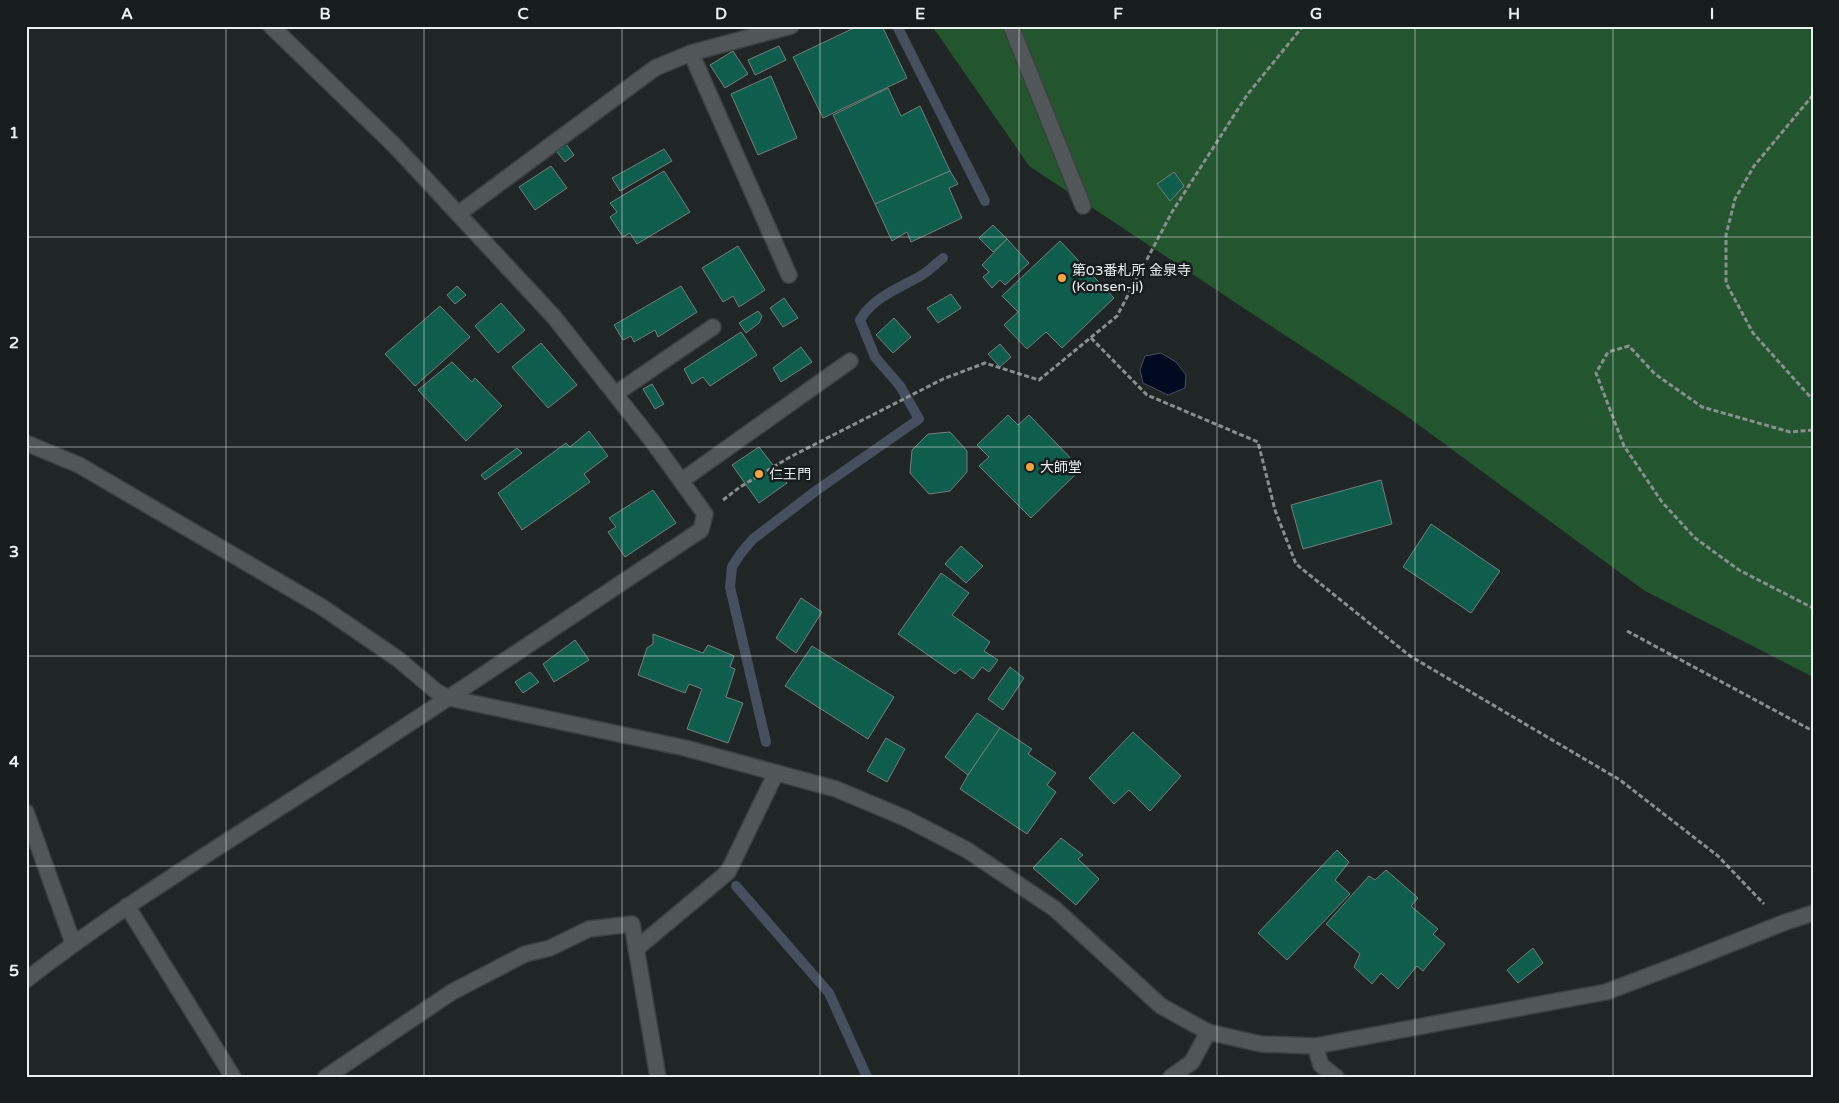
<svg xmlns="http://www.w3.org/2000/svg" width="1839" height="1103" font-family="'Varela Round','Noto Sans JP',sans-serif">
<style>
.green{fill:#23552e}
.water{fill:#000b22;stroke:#464f60}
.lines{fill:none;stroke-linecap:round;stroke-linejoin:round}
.stream{stroke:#464f60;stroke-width:10}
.building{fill:#0e5d4d;stroke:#777d7b}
.minor-casing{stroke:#3c4040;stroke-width:18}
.path{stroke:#898e8e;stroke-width:3;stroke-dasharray:5 2.5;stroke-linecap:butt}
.minor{stroke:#515758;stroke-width:15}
.grid{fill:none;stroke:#ebefef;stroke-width:1;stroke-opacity:0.55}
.poi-dot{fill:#f1a63f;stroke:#171c1c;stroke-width:2}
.labels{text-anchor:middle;stroke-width:5;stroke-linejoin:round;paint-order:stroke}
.poi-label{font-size:14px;fill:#ebefef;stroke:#171c1c;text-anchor:start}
.neatline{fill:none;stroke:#ebefef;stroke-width:2}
.grid-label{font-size:16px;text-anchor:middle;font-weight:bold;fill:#ebefef}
</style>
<rect width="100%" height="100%" fill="#202626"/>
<polygon class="green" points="932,26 1813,26 1813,677 1645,591 1401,412 1029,166"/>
<polygon class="water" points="1161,353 1176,362 1186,375 1185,388 1168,395 1143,383 1140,370 1145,356"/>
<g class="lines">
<g class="stream">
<polyline points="897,26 985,201"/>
<path d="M766 742 730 587 732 567 741 553 753 539 817 490 919 419 900 386 875 357 860 320C873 297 900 288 922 275 930 270 937 263 943 258"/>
<polyline points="736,886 829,993 867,1077"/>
</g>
</g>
<g class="building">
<polygon points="858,26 882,26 907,78 823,118 793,57"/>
<polygon points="779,46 786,60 755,75 748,60"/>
<polygon points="733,51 748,74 725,88 710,65"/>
<polygon points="771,76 797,138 758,155 731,94"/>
<polygon points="888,88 901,116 920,106 950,171 875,204 833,115"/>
<polygon points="566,144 574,155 565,162 557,152"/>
<polygon points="664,149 672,161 620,191 612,178"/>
<polygon points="551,166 567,188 535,210 519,187"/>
<polygon points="664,171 690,212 637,244 630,233 623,237 610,217 617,212 610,203"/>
<polygon points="950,171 958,184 949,188 962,218 911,242 907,232 892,241 875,204"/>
<polygon points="1174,172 1184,186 1170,201 1157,184"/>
<polygon points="993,225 1007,239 993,252 979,238"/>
<polygon points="1007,239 1029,263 1005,285 1000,280 992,288 983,277 989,272 982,265"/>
<polygon points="1060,241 1114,298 1062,348 1046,332 1027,349 1004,325 1018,312 1002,296"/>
<polygon points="738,246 765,290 739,307 733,296 723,302 702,268"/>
<polygon points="457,286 466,295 455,304 447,295"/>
<polygon points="681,286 697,312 658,337 655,330 634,342 631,336 623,340 614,325"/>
<polygon points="951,294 961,308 938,323 927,308"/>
<polygon points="784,298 798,318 783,327 770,308"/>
<polygon points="501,303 525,330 498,353 475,326"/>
<polygon points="440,306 470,337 415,386 385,354"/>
<polygon points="758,311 762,316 759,323 746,333 739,323"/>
<polygon points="894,318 911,337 893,353 876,335"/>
<polygon points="741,332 757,355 710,386 703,377 692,384 684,369"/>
<polygon points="541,343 577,385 548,408 512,367"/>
<polygon points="1000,344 1011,357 1000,367 988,354"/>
<polygon points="801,347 812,362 781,382 773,368"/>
<polygon points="452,362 472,382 475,378 502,406 466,441 418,390"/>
<polygon points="652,384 664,404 655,409 643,389"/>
<polygon points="1008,415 1018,425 1029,415 1081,469 1031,518 979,466 989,457 977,445"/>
<polygon points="589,431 608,456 584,474 590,482 522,530 498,493 566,443 570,447"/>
<polygon points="950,432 967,451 967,472 950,491 929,494 910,473 912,450 928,434"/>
<polygon points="759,447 787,483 759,503 732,465"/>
<polygon points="517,448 522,453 485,480 481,475"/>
<polygon points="1381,480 1392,524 1303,549 1291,505"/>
<polygon points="653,490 676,523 625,557 608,532 616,527 609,518"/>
<polygon points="1431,524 1500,571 1471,613 1403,567"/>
<polygon points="961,546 983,566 966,583 945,564"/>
<polygon points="941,573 969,593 952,615 990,642 984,651 998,660 989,672 982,667 973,679 960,669 955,674 898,634"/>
<polygon points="801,598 822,612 796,653 776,638"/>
<polygon points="653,634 703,653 708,645 734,656 730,667 735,669 726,697 743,703 728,743 687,729 702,689 689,684 685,693 638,675 647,648 653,644"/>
<polygon points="575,640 589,660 554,682 543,664"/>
<polygon points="812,646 894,697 868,739 785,686"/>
<polygon points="1010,667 1024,678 1003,710 988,699"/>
<polygon points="530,672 539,682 523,693 515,682"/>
<polygon points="977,713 1000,728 968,775 945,757"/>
<polygon points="1000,728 1032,749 1028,754 1056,773 1047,785 1056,792 1027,834 960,789 968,775"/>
<polygon points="1133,732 1181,776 1150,811 1129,790 1114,804 1089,778"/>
<polygon points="886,738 905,749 887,782 867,771"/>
<polygon points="1061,838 1083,855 1078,859 1099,879 1076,905 1033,868"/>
<polygon points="1337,850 1349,862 1335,880 1350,894 1287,960 1258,933"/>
<polygon points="1386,870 1418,898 1411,906 1438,929 1433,934 1445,944 1423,971 1417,966 1398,989 1381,973 1372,984 1354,967 1360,954 1326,924 1369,876 1375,880"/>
<polygon points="1533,948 1543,963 1518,983 1507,970"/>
</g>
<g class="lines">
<g class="minor-casing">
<g id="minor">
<polyline points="1011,26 1083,206"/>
<polyline points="691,53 789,275"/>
<polyline points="458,214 655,68 691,53 791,26"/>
<polyline points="615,394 713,327"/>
<polyline points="26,443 79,465 322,607 398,659 437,692 449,698 685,748 836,789 905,818 967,850 1055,909 1161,1006 1208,1032 1261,1044 1315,1046 1606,992 1685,962 1783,923 1813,913"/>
<polyline points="681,481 850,361"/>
<polyline points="26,812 73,943"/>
<polyline points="127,906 233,1077"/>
<polyline points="636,949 728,872 776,773"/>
<path d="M26 980C124 904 230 840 334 773 457 693 579 611 701 530L705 514 653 442 554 317 395 146 271 26"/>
<polyline points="1315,1046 1321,1065 1336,1077"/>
<polyline points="326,1077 452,992 525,954 550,948 589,929 632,924 658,1077"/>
<polyline points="1171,1077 1192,1062 1208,1032"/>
</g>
</g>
<g class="path">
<polyline points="1813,95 1754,166 1735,199 1726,235 1726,283 1753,333 1813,400"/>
<polyline points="1091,338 1147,395 1258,442 1275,510 1296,564 1410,656 1620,780 1718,856 1764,904"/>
<polyline points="1813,430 1790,432 1702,407 1655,374 1629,346 1608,352 1596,373 1624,446 1662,502 1695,538 1739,570 1813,608"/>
<polyline points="723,500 740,487 790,457 943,379 985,363 1039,380 1117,316 1172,212 1247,95 1303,26"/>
<polyline points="1627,631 1813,731"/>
</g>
<use href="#minor" class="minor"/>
</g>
<path class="grid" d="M226 26V1077M424 26V1077M622 26V1077M820 26V1077M1019 26V1077M1217 26V1077M1415 26V1077M1613 26V1077M26 237H1813M26 447H1813M26 656H1813M26 866H1813"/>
<g class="poi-dot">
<circle cx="1062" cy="278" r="5"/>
<circle cx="1030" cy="467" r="5"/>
<circle cx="759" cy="474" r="5"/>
</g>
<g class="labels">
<g class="poi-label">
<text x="1072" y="275">第03番札所 金泉寺<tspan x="1072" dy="16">(Konsen-ji)</tspan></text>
<text x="1040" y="472">大師堂</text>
<text x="769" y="479">仁王門</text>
</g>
</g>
<rect width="1839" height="1103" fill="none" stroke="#171c1c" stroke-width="55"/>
<rect x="28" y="28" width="1784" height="1048" class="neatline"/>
<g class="grid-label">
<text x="127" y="19">A</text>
<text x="325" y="19">B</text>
<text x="523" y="19">C</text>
<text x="721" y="19">D</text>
<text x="920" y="19">E</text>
<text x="1118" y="19">F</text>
<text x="1316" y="19">G</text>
<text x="1514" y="19">H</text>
<text x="1712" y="19">I</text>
<text x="14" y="138">1</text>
<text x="14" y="348">2</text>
<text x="14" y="557">3</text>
<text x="14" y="767">4</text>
<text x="14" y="976">5</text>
</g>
</svg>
